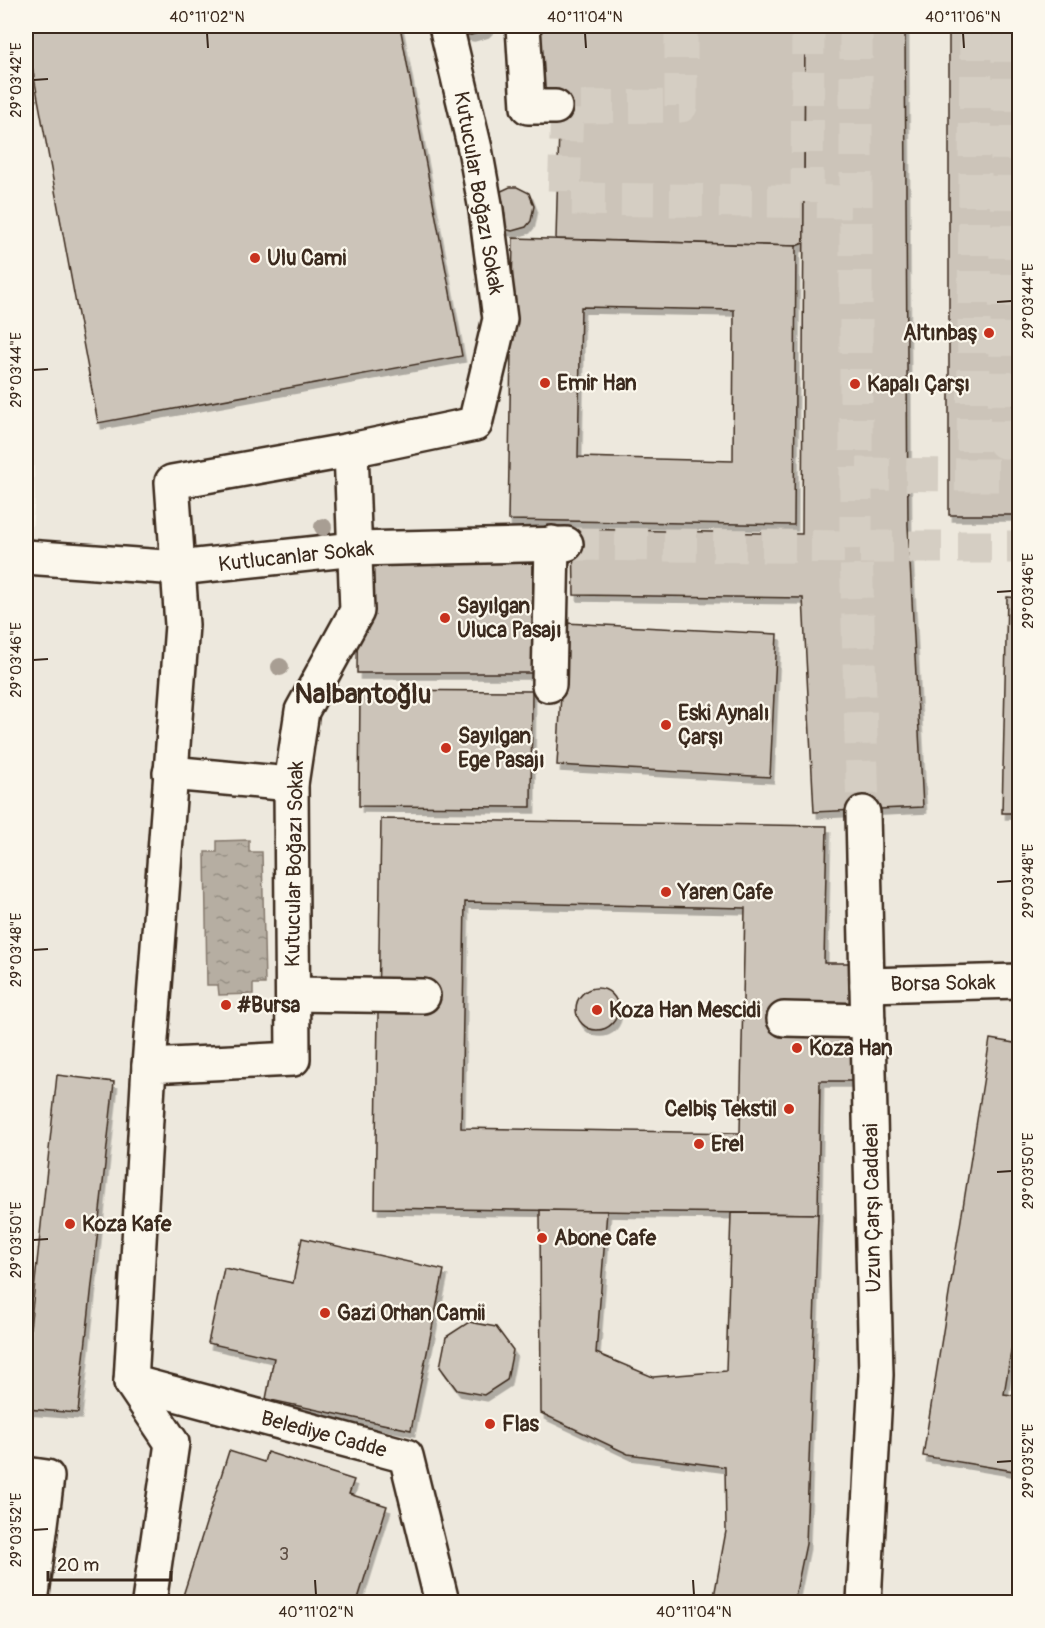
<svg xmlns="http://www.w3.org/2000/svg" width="1045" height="1628" font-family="Pangolin,sans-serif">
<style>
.built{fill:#ede8dd}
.water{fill:url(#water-ripples);stroke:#85796d;stroke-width:1.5}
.building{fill:#ccc4b9;stroke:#3b2a1e;stroke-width:1.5;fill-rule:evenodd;filter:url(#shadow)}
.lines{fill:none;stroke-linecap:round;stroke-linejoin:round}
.minor-tunnel{stroke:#d5cec3;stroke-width:33;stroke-dasharray:33 16;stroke-linecap:butt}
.minor-casing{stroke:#3b2a1e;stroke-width:38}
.minor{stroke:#fbf7ec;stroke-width:33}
.tree{fill:#a89e93}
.ticks{fill:none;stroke:#3b2a1e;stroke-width:2}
.poi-dot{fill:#c8321e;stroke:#fbf7ec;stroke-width:2}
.labels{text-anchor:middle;stroke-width:4.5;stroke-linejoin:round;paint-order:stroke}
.number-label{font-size:18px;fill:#5f5045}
.street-label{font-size:21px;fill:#3b2a1e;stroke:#fbf7ec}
.poi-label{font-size:21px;font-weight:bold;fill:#3b2a1e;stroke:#fbf7ec;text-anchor:start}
.district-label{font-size:27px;font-weight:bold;fill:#3b2a1e;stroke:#fbf7ec}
.neatline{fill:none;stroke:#3b2a1e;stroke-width:2}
.ticks-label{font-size:15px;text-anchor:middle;fill:#3b2a1e}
</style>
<defs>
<pattern id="water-ripples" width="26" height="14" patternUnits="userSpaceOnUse" patternTransform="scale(1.5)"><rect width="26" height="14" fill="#b6aea2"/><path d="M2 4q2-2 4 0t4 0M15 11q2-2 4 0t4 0" fill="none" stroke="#958e83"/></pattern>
<filter id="shadow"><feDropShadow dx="3.5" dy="6" stdDeviation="0" flood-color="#0004"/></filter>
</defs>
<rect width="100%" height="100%" fill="#fbf7ec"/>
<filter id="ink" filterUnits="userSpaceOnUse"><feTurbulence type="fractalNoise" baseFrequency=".0167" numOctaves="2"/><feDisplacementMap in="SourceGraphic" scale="12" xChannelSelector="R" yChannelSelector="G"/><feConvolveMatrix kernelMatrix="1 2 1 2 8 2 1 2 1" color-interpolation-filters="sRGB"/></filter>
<g filter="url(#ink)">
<polygon class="built" points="26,26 1019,26 1019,1602 26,1602 26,590 35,498 26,254"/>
<polygon class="water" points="249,840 249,852 262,852 265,984 253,984 253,994 219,995 218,985 207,985 205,852 217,852 217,841"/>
<g class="building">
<polygon points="26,26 400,26 462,356 98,423 26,34"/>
<polygon points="455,26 490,26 485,31 471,35 464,34"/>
<polygon points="532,26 805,26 804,243 796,246 556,239 560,90 537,92"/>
<polygon points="805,26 905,26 908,525 923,807 814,812 803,598 574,595 573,529 802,534"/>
<polygon points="949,26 1020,26 1020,57 1017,57 1014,432 1020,433 1020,515 949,515"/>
<polygon points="510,187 517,187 529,193 534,206 531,221 526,227 512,231 504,229 497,193"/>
<path d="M513 238 796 246 794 525 508 520ZM581 307 734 310 733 461 578 457Z"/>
<polygon points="358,562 533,563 532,673 357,673"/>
<polygon points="1007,597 1020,598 1020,813 1002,813"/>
<polygon points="565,623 777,634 770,777 557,765"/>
<polygon points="360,690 532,691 531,807 359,806"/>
<path d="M381 819 827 826 824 963H854L852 1081H820L818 1214 375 1208ZM465 902 745 908 740 1133 461 1128Z"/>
<circle cx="597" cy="1009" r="21"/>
<polygon points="990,1039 1020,1044 1020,1298 1004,1394 1020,1396 1020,1472 923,1456"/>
<polygon points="57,1075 114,1082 78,1413 26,1409 26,1366"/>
<polygon points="540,1210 607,1211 596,1353 653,1377 726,1371 731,1213 818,1214 806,1544 794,1602 713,1602 726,1531 725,1467 628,1454 541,1413"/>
<polygon points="302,1238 444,1270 411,1430 266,1399 274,1358 208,1343 224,1268 293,1283"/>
<polygon points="469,1322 496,1327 513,1350 507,1380 484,1395 457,1390 440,1367 446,1337"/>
<polygon points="229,1451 264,1462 267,1452 354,1480 349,1494 387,1506 357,1602 181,1602"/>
</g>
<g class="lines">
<g class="minor-tunnel">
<polyline points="681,26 681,106 567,107 564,199 856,202"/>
<polyline points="856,26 856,547 863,813"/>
<polyline points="976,26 973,475 1020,475"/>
<polyline points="1020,42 1008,41 1004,442 1020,442"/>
<polyline points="807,202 808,26"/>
<polyline points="857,474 973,475"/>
<polyline points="566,544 856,547 1020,547"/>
</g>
<g class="minor-casing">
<g id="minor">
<polyline points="523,26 528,107 555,107"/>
<polyline points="26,557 178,568 355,549 566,544"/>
<polyline points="549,685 552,543"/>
<polyline points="170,773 291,784"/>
<polyline points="863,813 876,1375 864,1602"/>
<polyline points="867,985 1020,981"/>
<polyline points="293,994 423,996"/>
<polyline points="784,1019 868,1021"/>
<polyline points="149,1066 182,625 172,482 351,450"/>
<polyline points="131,1382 406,1456 442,1602"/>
<polyline points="26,1474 47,1477 31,1602"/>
<polyline points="149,1602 172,1443 131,1382 149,1066 293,1059 291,784 302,711 357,611 351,450 475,424 500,319 486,210 475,149 446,26"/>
</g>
</g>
<use href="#minor" class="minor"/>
</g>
<g class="tree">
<circle cx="323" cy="527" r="9"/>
<circle cx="280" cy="667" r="9"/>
</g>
</g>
<path class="ticks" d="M207 33 208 48M585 33 586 48M963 33 964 48M33 80 48 79M997 302 1012 301M33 370 48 369M997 592 1012 591M33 660 48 659M997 882 1012 881M33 950 48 949M997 1172 1012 1171M33 1240 48 1239M997 1462 1012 1461M33 1530 48 1529M315 1580 316 1595M693 1580 694 1595"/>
<g class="poi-dot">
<circle cx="255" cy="258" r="6"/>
<circle cx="989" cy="333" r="6"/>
<circle cx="545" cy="383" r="6"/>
<circle cx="855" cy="384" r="6"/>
<circle cx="445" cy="618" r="6"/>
<circle cx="666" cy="725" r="6"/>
<circle cx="446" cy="748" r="6"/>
<circle cx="666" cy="892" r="6"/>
<circle cx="226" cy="1005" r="6"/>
<circle cx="597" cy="1010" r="6"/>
<circle cx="797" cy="1048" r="6"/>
<circle cx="789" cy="1109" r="6"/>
<circle cx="699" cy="1144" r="6"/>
<circle cx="70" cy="1224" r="6"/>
<circle cx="542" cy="1238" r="6"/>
<circle cx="325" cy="1313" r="6"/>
<circle cx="490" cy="1424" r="6"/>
</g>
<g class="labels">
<g class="number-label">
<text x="284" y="1560">3</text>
</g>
<g class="street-label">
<text transform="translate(479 193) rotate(80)" y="7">Kutucular Boğazı Sokak</text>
<text transform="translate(296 556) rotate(-6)" y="7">Kutlucanlar Sokak</text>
<text transform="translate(294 864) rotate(-89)" y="7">Kutucular Boğazı Sokak</text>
<text transform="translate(943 983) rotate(-1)" y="7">Borsa Sokak</text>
<text transform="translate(872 1208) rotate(-91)" y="7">Uzun Çarşı Caddeai</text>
<text transform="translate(324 1434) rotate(15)" y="7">Belediye Cadde</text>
</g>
<g class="poi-label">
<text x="267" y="265">Ulu Cami</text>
<text x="977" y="340" text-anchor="end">Altınbaş</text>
<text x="557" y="390">Emir Han</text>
<text x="867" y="391">Kapalı Çarşı</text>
<text x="457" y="613">Sayılgan<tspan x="457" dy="24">Uluca Pasajı</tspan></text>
<text x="678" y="720">Eski Aynalı<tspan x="678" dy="24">Çarşı</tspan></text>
<text x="458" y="743">Sayılgan<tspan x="458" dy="24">Ege Pasajı</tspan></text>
<text x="678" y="899">Yaren Cafe</text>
<text x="238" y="1012">#Bursa</text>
<text x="609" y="1017">Koza Han Mescidi</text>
<text x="809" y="1055">Koza Han</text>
<text x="777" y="1116" text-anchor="end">Celbiş Tekstil</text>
<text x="711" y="1151">Erel</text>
<text x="82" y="1231">Koza Kafe</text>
<text x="554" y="1245">Abone Cafe</text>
<text x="337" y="1320">Gazi Orhan Camii</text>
<text x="502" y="1431">Flas</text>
</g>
<g class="district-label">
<text x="363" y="703">Nalbantoğlu</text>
</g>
</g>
<rect width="1045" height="1628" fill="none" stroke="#fbf7ec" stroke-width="66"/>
<path d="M48 1571v9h123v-9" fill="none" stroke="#3b2a1e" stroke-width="3"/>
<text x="57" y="1571" font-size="18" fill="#3b2a1e" stroke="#fbf7ec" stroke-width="4.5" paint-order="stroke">20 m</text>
<rect x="33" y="33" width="979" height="1562" class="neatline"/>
<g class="ticks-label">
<text x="207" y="22">40°11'02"N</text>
<text x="585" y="22">40°11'04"N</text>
<text x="963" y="22">40°11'06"N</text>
<text transform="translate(16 80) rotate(-90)" y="5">29°03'42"E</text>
<text transform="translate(1028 301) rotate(-90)" y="5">29°03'44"E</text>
<text transform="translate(16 370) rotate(-90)" y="5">29°03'44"E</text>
<text transform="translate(1028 591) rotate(-90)" y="5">29°03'46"E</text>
<text transform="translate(16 660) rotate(-90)" y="5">29°03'46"E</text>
<text transform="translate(1028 881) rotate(-90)" y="5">29°03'48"E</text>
<text transform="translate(16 950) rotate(-90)" y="5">29°03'48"E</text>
<text transform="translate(1028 1171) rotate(-90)" y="5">29°03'50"E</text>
<text transform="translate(16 1240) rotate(-90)" y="5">29°03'50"E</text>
<text transform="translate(1028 1461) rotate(-90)" y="5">29°03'52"E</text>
<text transform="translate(16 1530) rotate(-90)" y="5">29°03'52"E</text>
<text x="316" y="1617">40°11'02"N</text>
<text x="694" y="1617">40°11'04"N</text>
</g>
</svg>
